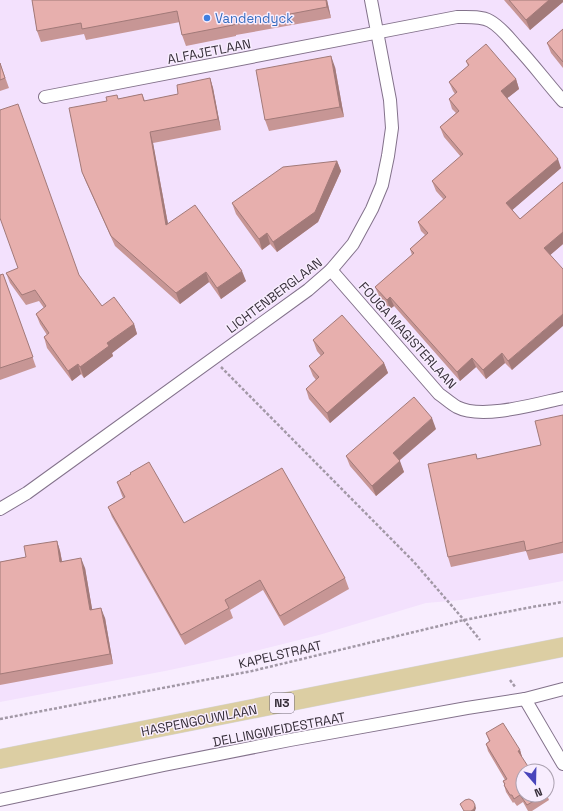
<svg xmlns="http://www.w3.org/2000/svg" width="563" height="811" font-family="'Space Grotesk',sans-serif">
<style>
.built{fill:#f3e1fd}
.lines{fill:none;stroke-linecap:round;stroke-linejoin:round}
.minor-casing{stroke:#83728b;stroke-width:14}
.primary-casing{stroke:#d7d5d8;stroke-width:20}
.path{stroke:#a298a6;stroke-width:2.5;stroke-dasharray:3 2;stroke-linecap:butt}
.minor{stroke:#fff;stroke-width:12}
.primary{stroke:#dccea3;stroke-width:19}
.wall{fill:#c79695}
.shaded-wall{fill:#a27a79}
.building{fill:#e7afad;stroke:#a27a79}
.shop-dot{fill:#3f7fe0;stroke:#f8edfe;stroke-width:1.5}
.labels{text-anchor:middle;stroke-width:3;stroke-linejoin:round;paint-order:stroke}
.shield{fill:#f8edfe;stroke:#716875;stroke-width:1}
.shield-label{font-size:12px;font-weight:bold;fill:#372f3a}
.shop-label{font-size:13px;fill:#366cbe;stroke:#f8edfe;text-anchor:start}
.street-label{font-size:13px;fill:#372f3a;stroke:#f8edfe}
</style>
<rect width="100%" height="100%" fill="#f8edfe"/>
<polygon class="built" points="0,0 563,0 563,581 461,600 426,603 319,635 231,657 165,671 0,702"/>
<g class="lines">
<g class="minor-casing">
<g id="minor">
<path d="M45 97 457 17C467 17 481 16 490 21 501 27 509 38 517 47 533 64 547 83 563 101"/>
<path d="M331 270 439 394C445 398 450 403 457 407 482 420 536 404 563 398"/>
<polyline points="0,509 27,493 308,290 331,270 353,244 372,209 382,185 388,156 392,128 390,100 371,0"/>
<polyline points="525,699 563,764"/>
<polyline points="0,800 164,765 290,740 467,708 525,699 563,689"/>
</g>
</g>
<g class="primary-casing">
<polyline id="primary" points="0,759 563,647"/>
</g>
<g class="path">
<polyline points="221,367 414,562 464,620 480,640"/>
<polyline points="510,680 516,688"/>
<polyline points="0,719 252,671 464,620 532,607 563,602"/>
</g>
<use href="#minor" class="minor"/>
<use href="#primary" class="primary"/>
</g>
<g class="wall">
<polygon points="32,0 327,0 331,18 236,35 236,36 186,46 182,35 180,22 86,40 84,34 41,42 37,31"/>
<polygon points="504,0 563,0 563,2 530,30"/>
<polygon points="563,29 563,68 551,53 547,43"/>
<polygon points="466,61 516,79 519,89 507,98 561,168 512,210 520,219 563,182 563,244 550,255 512,370 505,363 486,379 476,367 460,381 394,306 390,309 379,296 375,287 412,255 410,249 425,235 421,231 418,222 444,200 436,191 432,181 461,157 444,137 440,127 456,113 452,109 449,99 455,94 453,91 449,82 468,66"/>
<polygon points="0,63 9,88 0,91"/>
<polygon points="335,67 344,117 269,131 265,120"/>
<polygon points="210,78 213,88 221,130 153,143 168,224 246,281 221,299 209,282 180,304 115,246 86,182 82,172 118,99 142,94 145,101 178,94"/>
<polygon points="337,161 341,171 318,222 277,252 270,244 262,250 236,214 232,203"/>
<polygon points="6,273 79,275 102,306 134,324 137,334 112,353 113,356 84,378 81,374 72,381 47,348 44,337 47,335 40,324 36,314 44,308 39,301 26,305 10,283"/>
<polygon points="3,274 36,367 0,380 0,275"/>
<polygon points="313,340 384,363 388,373 330,423 309,399 306,389 316,380 313,376 309,366 321,356 317,351"/>
<polygon points="563,415 563,553 529,560 526,551 451,567 448,557 478,459 541,445"/>
<polygon points="436,429 399,461 404,472 376,496 350,466 346,456"/>
<polygon points="117,482 184,523 345,578 349,589 284,626 263,590 230,610 233,618 185,645 112,517 108,507 123,498 121,493"/>
<polygon points="57,541 60,551 62,561 85,568 92,609 105,618 113,664 0,685 0,562 26,557"/>
<polygon points="486,733 520,750 522,757 523,795 547,795 549,800 532,811 528,811 523,802 517,806 514,802 513,803 506,792 504,785 504,784 503,781 505,780 488,751 486,744 489,741"/>
</g>
<g class="shaded-wall">
<polygon points="326,0 327,0 331,18 327,7"/>
<polygon points="549,0 563,0 563,2 530,30 526,20"/>
<polygon points="331,56 335,67 344,117 340,107"/>
<polygon points="210,78 213,88 221,130 218,119"/>
<polygon points="516,79 519,89 505,100 501,91"/>
<polygon points="150,132 153,143 170,235 166,225"/>
<polygon points="558,159 561,168 510,212 506,203"/>
<polygon points="337,161 341,171 318,222 277,252 273,242"/>
<polygon points="563,232 563,244 548,257 544,248"/>
<polygon points="267,233 270,244 262,250 259,239"/>
<polygon points="242,271 246,281 221,299 217,288"/>
<polygon points="206,272 209,282 180,304 176,293"/>
<polygon points="390,297 394,306 390,309 387,300"/>
<polygon points="563,314 563,326 512,370 508,361"/>
<polygon points="134,324 137,334 112,353 113,356 84,378 80,367 107,343"/>
<polygon points="502,353 505,363 486,379 483,370"/>
<polygon points="472,358 476,367 460,381 457,372"/>
<polygon points="384,363 388,373 330,423 327,413"/>
<polygon points="78,364 81,374 72,381 68,371"/>
<polygon points="432,418 436,429 396,463 393,453"/>
<polygon points="400,461 404,472 376,496 372,486"/>
<polygon points="57,541 60,551 64,572 60,562"/>
<polygon points="81,558 85,568 94,620 90,610"/>
<polygon points="101,608 105,618 113,664 110,654"/>
<polygon points="520,750 522,757 520,758 518,751"/>
<polygon points="475,805 476,808 475,811 471,811"/>
</g>
<g class="building">
<polygon points="32,0 326,0 327,7 232,25 233,25 182,35 177,11 82,29 81,23 37,31"/>
<polygon points="509,0 549,0 526,20"/>
<polygon points="563,29 563,62 547,43"/>
<polygon points="486,44 516,79 501,91 558,159 506,203 520,219 563,182 563,232 544,248 563,269 563,314 508,361 502,353 483,370 472,358 457,372 390,297 387,300 375,287 414,253 410,249 428,233 418,222 446,197 432,181 463,154 440,127 459,111 449,99 457,92 449,82 469,65 466,61"/>
<polygon points="331,56 340,107 265,120 256,70"/>
<polygon points="0,63 5,78 0,80"/>
<polygon points="210,78 218,119 150,132 166,225 195,205 242,271 217,288 206,272 176,293 111,236 82,172 69,108 107,101 106,97 117,95 118,99 142,94 144,101 178,94 177,85"/>
<polygon points="18,104 79,275 102,306 114,297 134,324 107,343 109,346 80,367 78,364 68,371 44,337 49,333 36,314 46,306 35,290 22,295 6,273 18,268 0,218 0,110"/>
<polygon points="337,161 315,212 273,242 267,233 259,239 232,203 283,167"/>
<polygon points="3,274 33,357 0,368 0,275"/>
<polygon points="342,315 384,363 327,413 306,389 319,377 309,366 324,353 313,340"/>
<polygon points="414,397 432,418 393,453 400,461 372,486 346,456"/>
<polygon points="563,415 563,542 526,551 524,541 448,557 428,464 476,454 477,459 541,445 535,421"/>
<polygon points="149,462 184,523 282,468 345,578 280,616 260,580 225,600 229,608 181,635 108,507 125,497 117,482 131,474 130,473"/>
<polygon points="57,541 60,562 81,558 90,610 101,608 110,654 0,674 0,562 26,557 24,546"/>
<polygon points="503,723 520,750 518,751 531,771 523,771 523,795 544,795 527,805 520,795 514,799 512,795 510,795 504,785 505,784 503,781 507,779 486,744 490,741 486,733"/>
<polygon points="469,799 473,801 475,805 474,809 471,811 464,811 460,804 465,800"/>
</g>
<circle class="shop-dot" cx="207" cy="18" r="4"/>
<g class="labels">
<rect class="shield" x="270" y="693" width="24" height="20" rx="3"/>
<g class="shield-label">
<text x="282" y="707">N3</text>
</g>
<g class="shop-label">
<text x="215" y="23">Vandendyck</text>
</g>
<g class="street-label">
<text transform="translate(209 51) rotate(-11)" y="5">ALFAJETLAAN</text>
<text transform="translate(274 295) rotate(-37)" y="5">LICHTENBERGLAAN</text>
<text transform="translate(408 335) rotate(48)" y="5">FOUGA MAGISTERLAAN</text>
<text transform="translate(280 654) rotate(-13)" y="5">KAPELSTRAAT</text>
<text transform="translate(199 720) rotate(-11)" y="5">HASPENGOUWLAAN</text>
<text transform="translate(279 729) rotate(-11)" y="5">DELLINGWEIDESTRAAT</text>
</g>
</g>
<g transform="translate(535 783) rotate(160)"><circle r="19" fill="#f8edfe" stroke="#aba1b0"/>
<path d="M0-3L7 15L0 10L-7 15Z" fill="#4945bb"/>
<text y="-6" font-size="11" font-weight="bold" text-anchor="middle" fill="#372f3a">N</text>
</g>
</svg>
